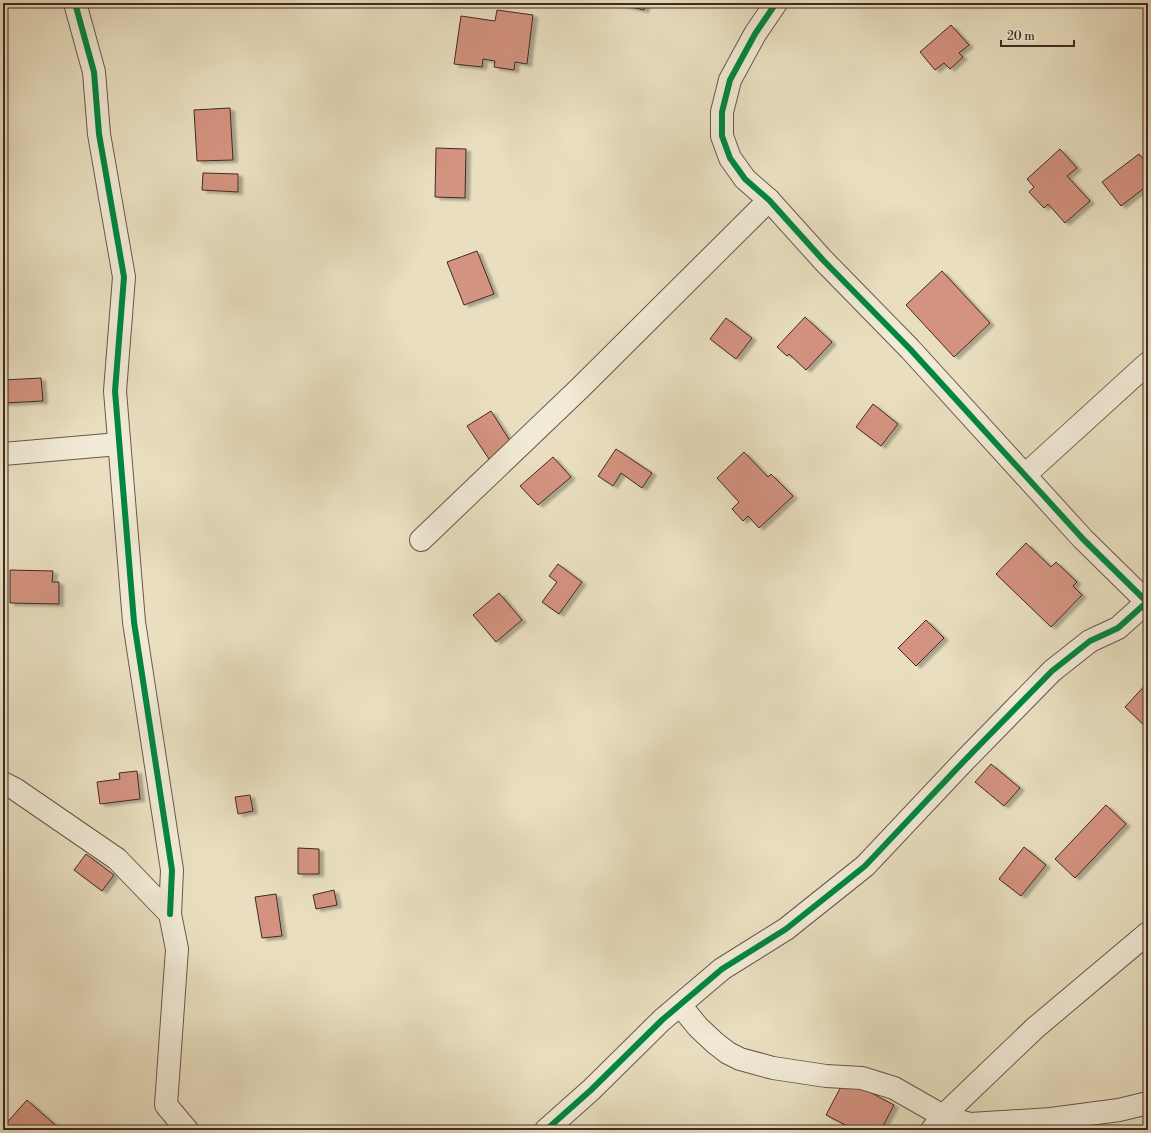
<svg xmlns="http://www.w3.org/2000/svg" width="1151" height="1133" font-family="'Libre Bodoni',serif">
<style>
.building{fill:#d49380;stroke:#402a21;filter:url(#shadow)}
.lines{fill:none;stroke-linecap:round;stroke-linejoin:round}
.minor-casing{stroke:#6a5749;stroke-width:24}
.minor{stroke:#f1ead6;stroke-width:22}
.cycleway-casing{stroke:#f1ead6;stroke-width:8}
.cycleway{stroke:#00873e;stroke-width:6}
</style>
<defs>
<filter id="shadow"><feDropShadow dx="4.5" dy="2.5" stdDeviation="1" flood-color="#0004"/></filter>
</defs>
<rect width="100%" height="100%" fill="#e9dfc0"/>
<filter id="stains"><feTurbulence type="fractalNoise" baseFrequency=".005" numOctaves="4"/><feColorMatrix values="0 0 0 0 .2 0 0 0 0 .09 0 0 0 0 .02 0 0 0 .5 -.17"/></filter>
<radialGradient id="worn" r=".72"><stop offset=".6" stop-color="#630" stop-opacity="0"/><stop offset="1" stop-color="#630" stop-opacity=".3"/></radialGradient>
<g class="building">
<polygon points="614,3 646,3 644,10"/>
<polygon points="497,10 533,15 527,64 515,62 514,70 494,67 495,61 483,59 482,67 454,64 461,16 495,21"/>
<polygon points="951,25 969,45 959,53 963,57 950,69 944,63 935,70 920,52"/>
<polygon points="230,108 233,160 197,161 194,110"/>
<polygon points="436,148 466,149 465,198 435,197"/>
<polygon points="1060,149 1077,168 1067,176 1090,201 1065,223 1048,204 1044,208 1029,192 1034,187 1027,179"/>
<polygon points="1139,154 1148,165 1148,185 1121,206 1102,182"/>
<polygon points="203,173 238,174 238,192 202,190"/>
<polygon points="477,251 494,294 464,305 447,262"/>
<polygon points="942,271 990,323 954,357 906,305"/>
<polygon points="805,317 832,342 806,370 789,354 787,356 777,347"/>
<polygon points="726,318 752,338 736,359 710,339"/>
<polygon points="41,378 43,401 3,403 3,380"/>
<polygon points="873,404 898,424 881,446 856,427"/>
<polygon points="491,411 512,444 489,459 467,426"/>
<polygon points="616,449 652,473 642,488 621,473 613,486 598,476"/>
<polygon points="744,452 768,477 771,474 793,496 759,528 748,516 743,521 732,509 739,502 717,478"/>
<polygon points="553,457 571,477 538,505 520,486"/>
<polygon points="1026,543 1051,567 1056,562 1077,582 1073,586 1082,595 1051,627 996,574"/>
<polygon points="558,564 582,582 559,614 542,602 557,582 549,576"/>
<polygon points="10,570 53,571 52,582 59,582 59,604 10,603"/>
<polygon points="499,593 522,620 496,642 473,615"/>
<polygon points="926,620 944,638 916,666 898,648"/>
<polygon points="1148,682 1148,729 1125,707"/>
<polygon points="991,764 1020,788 1004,806 975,782"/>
<polygon points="137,771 140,799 100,804 97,782 120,779 119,773"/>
<polygon points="250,795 253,811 238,814 235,797"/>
<polygon points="1106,805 1126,824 1075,878 1055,859"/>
<polygon points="1024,847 1046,865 1021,896 999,879"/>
<polygon points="298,848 319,849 319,874 298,874"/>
<polygon points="86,854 114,875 102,891 74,870"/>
<polygon points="334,890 337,905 316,909 313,895"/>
<polygon points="276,894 282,936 262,938 255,897"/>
<polygon points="845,1079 894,1105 881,1130 855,1130 826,1115"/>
<polygon points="27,1100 61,1130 3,1130 3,1127"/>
</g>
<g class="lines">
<g class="minor-casing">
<g id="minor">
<polyline points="75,3 94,72 99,134 124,277 115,391 134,622 172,870 170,914"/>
<polyline points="776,3 755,34 730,80 722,112 722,136 730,158 745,179 769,200 823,260 910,349 1083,539 1148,603"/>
<polyline points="3,454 119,444"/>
<polyline points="1025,475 1148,363"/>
<polyline points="421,540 580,388 769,200"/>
<polyline points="3,783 15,789 117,859 170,914 177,949 166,1105 187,1130"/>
<polyline points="680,1005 698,1027 715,1043 728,1053 740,1059 773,1068 826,1076 862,1078 894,1088 943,1116 970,1124 1051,1119 1119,1110 1148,1103"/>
<polyline points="546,1130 591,1090 662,1020 722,969 786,929 865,866 965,760 1052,671 1090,641 1118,628 1147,602"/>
<polyline points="932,1130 943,1116 1035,1028 1148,933"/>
</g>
</g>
<use href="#minor" class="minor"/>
<g class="cycleway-casing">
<g id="cycleway">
<polyline points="75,3 94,72 99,134 124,277 115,391 134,622 172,870 170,914"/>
<polyline points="776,3 755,34 730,80 722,112 722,136 730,158 745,179 769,200 823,260 910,349 1083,539 1148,603"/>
<polyline points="546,1130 591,1090 662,1020 722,969 786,929 865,866 965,760 1052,671 1090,641 1118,628 1147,602"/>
</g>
</g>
<use href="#cycleway" class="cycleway"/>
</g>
<rect width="1151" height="1133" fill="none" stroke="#e9dfc0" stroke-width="16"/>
<rect x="4" y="4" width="1143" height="1125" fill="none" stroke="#402a21" stroke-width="2"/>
<rect x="8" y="8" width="1135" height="1117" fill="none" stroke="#402a21"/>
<path d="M1001 40v6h73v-6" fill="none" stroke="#402a21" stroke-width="2"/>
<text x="1007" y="40" font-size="12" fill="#402a21" stroke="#f1ead6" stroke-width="3" paint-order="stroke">20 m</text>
<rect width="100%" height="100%" filter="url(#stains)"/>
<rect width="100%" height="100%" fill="url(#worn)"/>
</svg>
